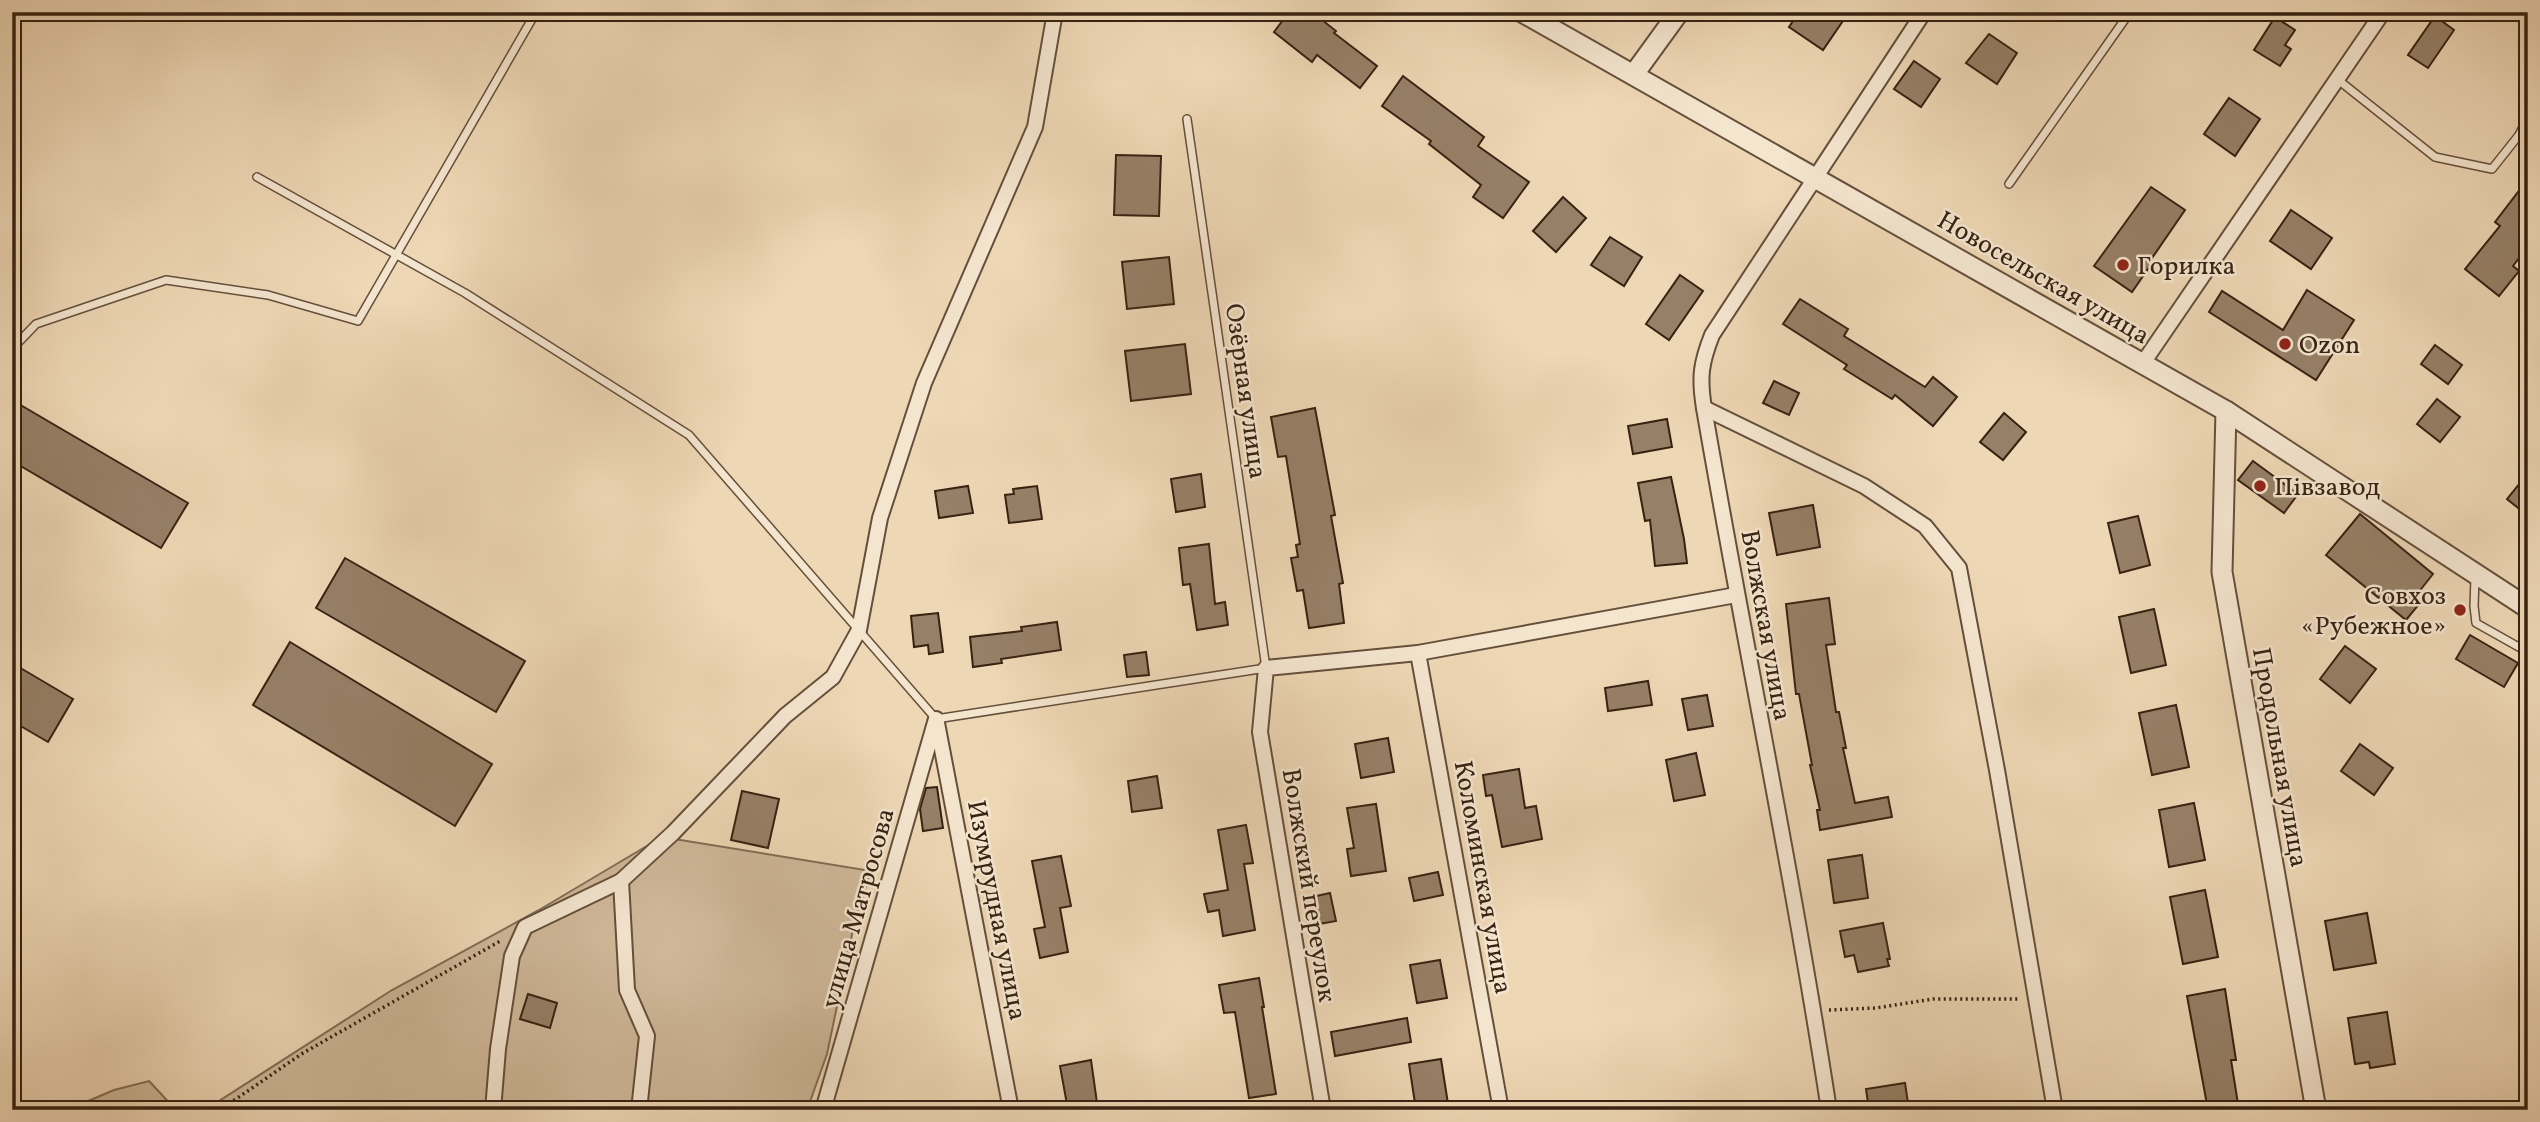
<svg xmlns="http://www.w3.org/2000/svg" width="2540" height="1122" font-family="Vollkorn,serif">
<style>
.green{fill:#cfb899;stroke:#836d56;stroke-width:2}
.building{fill:#968067;stroke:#372212;stroke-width:2}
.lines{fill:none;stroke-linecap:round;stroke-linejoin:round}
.service-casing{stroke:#654f3b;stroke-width:10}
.minor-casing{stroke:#654f3b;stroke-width:18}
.tertiary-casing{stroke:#654f3b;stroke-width:23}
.path{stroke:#372212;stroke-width:3.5;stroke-dasharray:2 3.5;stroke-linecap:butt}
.service{stroke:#f4e5cf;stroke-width:7}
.minor{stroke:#f4e5cf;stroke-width:14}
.tertiary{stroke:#f4e5cf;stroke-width:19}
.poi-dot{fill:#8f2418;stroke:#f4e5cf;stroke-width:2.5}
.labels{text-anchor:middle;stroke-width:5;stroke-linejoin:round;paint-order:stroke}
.poi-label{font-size:26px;fill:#372212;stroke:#f4e5cf;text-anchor:start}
.street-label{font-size:26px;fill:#372212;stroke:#f4e5cf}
</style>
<rect width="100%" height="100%" fill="#eed7b5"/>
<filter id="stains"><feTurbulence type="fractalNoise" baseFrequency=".00286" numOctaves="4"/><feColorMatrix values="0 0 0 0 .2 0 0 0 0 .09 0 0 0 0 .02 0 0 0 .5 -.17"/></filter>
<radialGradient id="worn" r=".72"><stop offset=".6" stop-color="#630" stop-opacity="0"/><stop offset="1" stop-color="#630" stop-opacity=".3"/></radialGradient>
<g class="green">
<polygon points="662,837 871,871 855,920 827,1054 807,1110 205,1110 392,990 539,910"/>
<polygon points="149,1081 176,1110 67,1110 114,1090"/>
</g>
<g class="building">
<polygon points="1289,12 1312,12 1336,31 1334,33 1377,66 1360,88 1317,55 1312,62 1274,32"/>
<polygon points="1799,12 1849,12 1823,50 1789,27"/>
<polygon points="2435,16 2454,30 2428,68 2408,55"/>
<polygon points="2275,17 2295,30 2285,45 2291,49 2280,66 2254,50"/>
<polygon points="1989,34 2017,53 1997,84 1966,63"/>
<polygon points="1914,61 1940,79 1921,107 1894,89"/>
<polygon points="1403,76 1484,137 1478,146 1529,182 1503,218 1473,197 1481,185 1429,144 1431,141 1382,106"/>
<polygon points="2229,98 2260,119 2235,156 2204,134"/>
<polygon points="1116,155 1161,156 1159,216 1114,215"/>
<polygon points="2528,179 2528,246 2513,266 2519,271 2499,296 2465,269 2500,226 2495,222"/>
<polygon points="2151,187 2185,210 2150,261 2152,263 2132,292 2094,266"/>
<polygon points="1563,197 1586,218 1556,252 1533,231"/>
<polygon points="2291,210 2332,238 2311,269 2270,241"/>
<polygon points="1610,237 1642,257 1624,286 1591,265"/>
<polygon points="1169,257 1174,304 1127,309 1122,262"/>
<polygon points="1680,275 1703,291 1669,340 1646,324"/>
<polygon points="2307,290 2354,320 2316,380 2209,312 2222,291 2283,330"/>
<polygon points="1800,299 1848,329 1844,336 1925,387 1933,377 1957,397 1933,426 1895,395 1892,399 1844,369 1847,365 1783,324"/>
<polygon points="1185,344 1191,394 1131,401 1125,351"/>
<polygon points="2435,345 2462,365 2448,384 2421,364"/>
<polygon points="1774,381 1799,393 1789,415 1763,403"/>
<polygon points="2437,399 2460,417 2440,442 2417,424"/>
<polygon points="12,400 188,503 161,548 12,461"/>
<polygon points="1315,408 1335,515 1331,516 1343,583 1339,584 1344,623 1309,628 1303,590 1297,591 1291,558 1298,557 1296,545 1300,544 1286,456 1278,457 1271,417"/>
<polygon points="2004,413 2026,432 2003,460 1980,442"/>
<polygon points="1667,419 1672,447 1633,454 1628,426"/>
<polygon points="2253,461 2298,494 2284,513 2238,480"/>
<polygon points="2528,473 2528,516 2507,499"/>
<polygon points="1201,474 1205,507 1176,512 1171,479"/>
<polygon points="1671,477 1684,539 1687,563 1655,566 1650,520 1645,521 1638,483"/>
<polygon points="968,486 973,513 939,518 935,491"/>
<polygon points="1037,486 1042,519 1009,523 1005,495 1014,494 1013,489"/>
<polygon points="1813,505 1820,547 1777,555 1769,513"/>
<polygon points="2360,514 2433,574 2414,598 2420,603 2406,620 2326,555"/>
<polygon points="2138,516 2150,565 2120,573 2108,523"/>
<polygon points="1209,544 1215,604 1225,602 1228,625 1197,630 1190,584 1183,585 1179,548"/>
<polygon points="345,558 525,661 496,712 316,608"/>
<polygon points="1829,598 1835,644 1826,645 1836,712 1839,712 1846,748 1843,748 1855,803 1888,797 1892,817 1820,830 1817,810 1820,810 1810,765 1812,765 1799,694 1796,694 1786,604"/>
<polygon points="2154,609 2166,665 2131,673 2119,617"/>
<polygon points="938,613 943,652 929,654 928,645 914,647 911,616"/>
<polygon points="1057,622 1061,650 1001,659 1002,663 973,667 970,637 1022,631 1021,627"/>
<polygon points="2470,635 2518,663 2504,687 2456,659"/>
<polygon points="290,642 492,764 455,826 253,705"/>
<polygon points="2345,646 2376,669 2350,703 2320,679"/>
<polygon points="1146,652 1149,675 1127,677 1124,655"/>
<polygon points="12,663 73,699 48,742 12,721"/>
<polygon points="1648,681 1652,705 1608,711 1605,688"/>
<polygon points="1707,695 1713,726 1688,730 1682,699"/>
<polygon points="2176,705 2189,767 2152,775 2139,713"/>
<polygon points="1388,738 1394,772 1361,778 1355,744"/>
<polygon points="2360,744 2393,768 2374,795 2341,771"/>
<polygon points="1696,753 1705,795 1674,801 1666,760"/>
<polygon points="1519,769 1525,808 1536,806 1542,839 1502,847 1492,795 1486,796 1483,775"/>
<polygon points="1157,776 1162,808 1132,812 1128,781"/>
<polygon points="937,787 943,828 923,831 920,809 926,788"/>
<polygon points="742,791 779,799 768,848 731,840"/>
<polygon points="2194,803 2205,860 2169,867 2159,810"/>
<polygon points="1376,804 1386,871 1351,876 1347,849 1354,848 1347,808"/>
<polygon points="1246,825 1253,863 1244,864 1255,930 1223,936 1219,910 1208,912 1204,894 1228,890 1218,830"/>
<polygon points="1862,855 1868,898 1834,903 1828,860"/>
<polygon points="1061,856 1071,906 1060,908 1068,952 1040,958 1034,929 1045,927 1032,861"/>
<polygon points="1438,872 1443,895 1414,901 1409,878"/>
<polygon points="2205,890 2218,957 2183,964 2170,897"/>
<polygon points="1330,893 1336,921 1308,926 1303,899"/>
<polygon points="2367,913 2376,963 2334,970 2325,921"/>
<polygon points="1883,923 1890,959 1887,959 1889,966 1858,972 1854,955 1845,957 1840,931"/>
<polygon points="1440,960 1447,998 1417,1003 1410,965"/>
<polygon points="1259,978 1264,1007 1262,1007 1276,1094 1249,1098 1235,1012 1224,1013 1219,985"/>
<polygon points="2225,989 2236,1060 2231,1060 2239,1110 2208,1110 2187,996"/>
<polygon points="528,994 557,1003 550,1028 520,1019"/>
<polygon points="2387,1012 2395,1064 2370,1068 2369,1062 2355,1064 2348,1018"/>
<polygon points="1407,1018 1411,1042 1335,1056 1331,1032"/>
<polygon points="1441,1059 1449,1110 1416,1110 1409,1064"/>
<polygon points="1091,1060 1098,1110 1068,1110 1060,1066"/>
<polygon points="1905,1083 1909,1110 1869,1110 1866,1089"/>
</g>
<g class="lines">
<g class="service-casing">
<g id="service">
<polyline points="2337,79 2435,157 2492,169 2519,135 2528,117"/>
<polyline points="257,177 465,293 689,435 936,719 1266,668 1187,119"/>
<polyline points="2009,184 2130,12"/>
<polyline points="12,349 36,324 166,280 268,295 358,321 536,12"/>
<polyline points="2475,578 2474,606 2476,623 2524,650 2526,608"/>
<polyline points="2524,650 2528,674"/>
</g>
</g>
<g class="minor-casing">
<g id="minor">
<polyline points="2143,363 2383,12"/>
<polyline points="1704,408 1864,486 1925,526 1959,568 1997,770 2055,1110"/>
<polyline points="1418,653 1501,1110"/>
<polyline points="937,723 1011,1110"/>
<polyline points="493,1110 498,1049 512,956 525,927 621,881"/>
<polyline points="639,1110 647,1036 627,990 621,881 673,833 785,716 833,677 859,630 880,518 924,383 1035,127 1055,12"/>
<polyline points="823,1110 936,719"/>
<polyline points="1323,1110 1260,732 1266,668 1418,653 1736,595"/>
<path d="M1829 1110C1793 875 1744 642 1704 408 1699 377 1701 363 1712 335L1924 12"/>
</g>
</g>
<g class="tertiary-casing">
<g id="tertiary">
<polyline points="1522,12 2226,411 2528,608"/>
<polyline points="1634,74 1679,12"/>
<polyline points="2226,411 2222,572 2316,1110"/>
</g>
</g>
<g class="path">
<polyline points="1829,1010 1876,1008 1933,999 2020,999"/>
<polyline points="220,1110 303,1053 502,940"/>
</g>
<use href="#service" class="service"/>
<use href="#minor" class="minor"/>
<use href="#tertiary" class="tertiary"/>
</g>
<g class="poi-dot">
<circle cx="2123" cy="265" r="7"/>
<circle cx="2285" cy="344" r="7"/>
<circle cx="2260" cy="486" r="7"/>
<circle cx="2460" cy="610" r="7"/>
</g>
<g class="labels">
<g class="poi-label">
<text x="2137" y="274">Горилка</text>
<text x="2299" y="353">Ozon</text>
<text x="2274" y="495">Пiвзавод</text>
<text x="2446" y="604" text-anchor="end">Совхоз<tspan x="2446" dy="30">«Рубежное»</tspan></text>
</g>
<g class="street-label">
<text transform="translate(2044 277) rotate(30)" y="9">Новосельская улица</text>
<text transform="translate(1247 391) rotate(82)" y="9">Озёрная улица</text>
<text transform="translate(1767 625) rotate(80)" y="9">Волжская улица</text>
<text transform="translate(2281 757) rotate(80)" y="9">Продольная улица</text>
<text transform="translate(1484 877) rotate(80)" y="9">Коломинская улица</text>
<text transform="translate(1310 885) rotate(81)" y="9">Волжский переулок</text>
<text transform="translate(857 908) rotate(-74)" y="9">улица Матросова</text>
<text transform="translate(998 910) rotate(79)" y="9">Изумрудная улица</text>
</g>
</g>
<rect width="2540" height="1122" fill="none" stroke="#eed7b5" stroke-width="42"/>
<rect x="14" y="14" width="2512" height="1094" fill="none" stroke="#372212" stroke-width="3.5"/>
<rect x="21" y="21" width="2498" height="1080" fill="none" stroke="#372212" stroke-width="2"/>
<rect width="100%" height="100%" filter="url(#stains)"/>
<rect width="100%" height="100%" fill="url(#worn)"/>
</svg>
